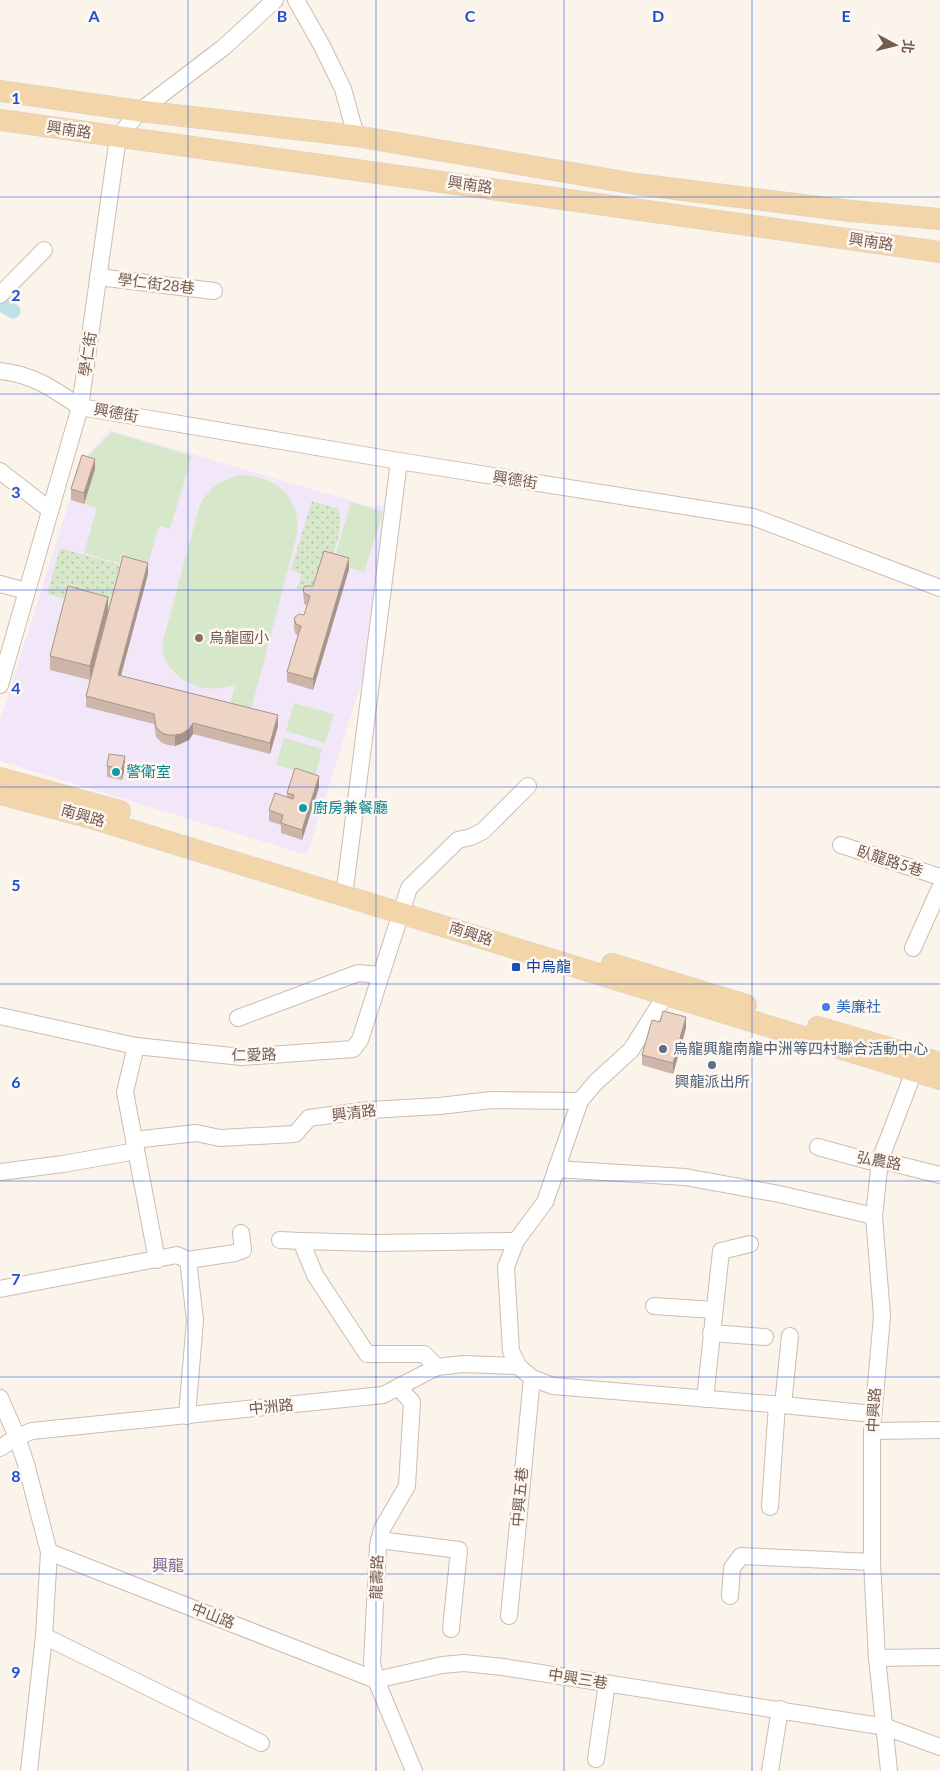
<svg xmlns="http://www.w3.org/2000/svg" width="940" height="1771" font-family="Lato,'Noto Sans TC',sans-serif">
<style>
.education{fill:#f1e7f8}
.green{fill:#d7e8ca}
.park{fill:url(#park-dots)}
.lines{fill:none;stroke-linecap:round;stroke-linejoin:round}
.canal{stroke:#c1e0e4;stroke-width:15}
.minor-casing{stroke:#cdbcb1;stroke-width:18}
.major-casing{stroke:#d8d1ce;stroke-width:22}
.minor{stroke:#fff;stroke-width:16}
.major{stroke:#f3d5aa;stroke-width:21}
.wall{fill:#cdb6a9}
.shaded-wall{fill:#a7948a}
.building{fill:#eed4c5;stroke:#a7948a}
.grid{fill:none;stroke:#1d4ed8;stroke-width:1;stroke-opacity:0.55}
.education-dot{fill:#8d6e63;stroke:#fef8f2;stroke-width:2}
.culture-dot{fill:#0f9aa8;stroke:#fef8f2;stroke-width:2}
.transit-dot{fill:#1a4fb4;stroke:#fef8f2;stroke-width:2}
.shop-dot{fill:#3f7fe0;stroke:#fef8f2;stroke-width:2}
.service-dot{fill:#5c6f8a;stroke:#fef8f2;stroke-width:2}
.labels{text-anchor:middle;stroke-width:5;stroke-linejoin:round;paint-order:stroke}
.street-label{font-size:15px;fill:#755b50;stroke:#fef8f2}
.education-label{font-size:15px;fill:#785e54;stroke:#fef8f2;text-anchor:start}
.culture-label{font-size:15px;fill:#0d838f;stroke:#fef8f2;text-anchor:start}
.transit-label{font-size:15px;fill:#164399;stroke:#fef8f2;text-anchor:start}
.shop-label{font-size:15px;fill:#366cbe;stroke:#fef8f2;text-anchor:start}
.service-label{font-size:15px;fill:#4e5e75;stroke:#fef8f2;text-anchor:start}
.neighbourhood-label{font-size:16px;fill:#816890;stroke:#fef8f2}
.grid-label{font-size:16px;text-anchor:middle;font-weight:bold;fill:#1d4ed8;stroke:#fef8f2;stroke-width:5;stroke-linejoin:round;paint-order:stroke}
</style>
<defs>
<pattern id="park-dots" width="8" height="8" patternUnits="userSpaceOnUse" patternTransform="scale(1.25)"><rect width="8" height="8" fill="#d7e8ca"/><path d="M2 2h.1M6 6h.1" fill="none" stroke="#b3bfa6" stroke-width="1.8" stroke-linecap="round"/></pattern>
</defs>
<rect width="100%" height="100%" fill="#fbf4eb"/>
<polygon class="education" points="110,430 369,506 390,507 372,649 307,855 0,761 0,721 82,461"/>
<g class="green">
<polygon points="112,432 192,456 170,529 159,526 146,571 84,553 97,508 71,500 83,461"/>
<path d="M240 475C281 476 305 502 295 543L249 718 228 712 235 685C213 692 189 689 173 671 169 666 164 659 163 653 162 650 163 645 163 641L200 504C210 488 221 479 240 475Z"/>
<polygon points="351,502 383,512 364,572 333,563"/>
<polygon points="294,703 334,714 325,743 286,731"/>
<polygon points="284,738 322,749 315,776 276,765"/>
</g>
<g class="park">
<path d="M312 501 339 509C345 539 327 568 312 593L297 588 301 575 291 569Z"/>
<polygon points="60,548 121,565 108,610 47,594"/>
</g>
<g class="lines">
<polyline class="canal" points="6,307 13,311"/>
<g class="minor-casing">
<g id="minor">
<polyline points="296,0 322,46 343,89 356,136"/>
<polyline points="98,277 214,291"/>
<polyline points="0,295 44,250"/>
<path d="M0 371C32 374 54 389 80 407L399 461 753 517 940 588"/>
<polyline points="0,471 50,510"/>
<polyline points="0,584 26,591"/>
<polyline points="0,685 80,407 118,137 140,111 224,47 275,0"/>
<polyline points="841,845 940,877"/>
<polyline points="344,896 399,461"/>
<polyline points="913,948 940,888"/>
<polyline points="668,985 665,996 631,1050 595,1083 580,1101 545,1202 516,1241 506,1267 511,1351 518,1366 532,1378 553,1386 783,1405 873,1414"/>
<polyline points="0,1016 136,1046 242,1057 353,1049 360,1040 409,888 458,840 471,837 483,831 528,786"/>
<polyline points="238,1018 358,973 379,975"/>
<polyline points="136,1046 125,1092 157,1260"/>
<polyline points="134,1140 196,1133 220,1138 295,1134 309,1118 369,1110 440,1106 491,1100 580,1101"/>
<polyline points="818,1147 869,1161 880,1160 940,1175"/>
<polyline points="556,1169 685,1177 779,1194 874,1216"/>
<polyline points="0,1172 63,1164 136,1151"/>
<polyline points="280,1240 301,1241 315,1275 367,1354 424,1354 437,1367"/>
<polyline points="301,1241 374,1243 516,1241"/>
<polyline points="0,1289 177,1255 188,1260 235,1253 243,1250 241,1233"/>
<polyline points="654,1306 714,1310"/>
<polyline points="711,1333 765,1337"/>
<polyline points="398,1387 412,1402 407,1486 382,1529 378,1546 372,1663 376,1680 414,1771"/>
<polyline points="0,1398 17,1437 26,1464 49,1552 44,1636 29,1771"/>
<polyline points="705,1399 721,1251 750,1244"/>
<polyline points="783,1405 790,1336"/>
<polyline points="187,1416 195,1320 188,1260"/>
<polyline points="872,1431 940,1430"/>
<polyline points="0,1448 17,1437 32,1431 383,1395 437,1367 463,1364 518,1366"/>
<polyline points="770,1507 777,1405"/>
<polyline points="379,1540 459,1550 451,1629"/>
<polyline points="49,1552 376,1680 442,1665 464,1663 503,1667 886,1727 940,1747"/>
<polyline points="730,1596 732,1568 741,1556 872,1562"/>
<polyline points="509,1616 532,1378"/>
<polyline points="44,1636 261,1743"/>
<polyline points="877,1658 940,1657"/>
<polyline points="596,1759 607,1683"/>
<polyline points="770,1771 780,1709"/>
<polyline points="889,1771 877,1658 872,1562 872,1431 882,1316 874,1216 880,1160 918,1061"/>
</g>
</g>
<g class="major-casing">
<g id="major">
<polyline points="0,91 140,111 356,136 636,184 851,211 940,219"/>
<polyline points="0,120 940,252"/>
<polyline points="0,778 120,811"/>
<polyline points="0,794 88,817 940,1079"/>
<polyline points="612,964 746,1005"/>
<polyline points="818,1027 940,1063"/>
</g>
</g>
<use href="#minor" class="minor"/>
<use href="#major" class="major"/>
</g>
<g class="wall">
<polygon points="95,469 84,504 71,500 71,489"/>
<polygon points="349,569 313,690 287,682 287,672 298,635 296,635 294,629 294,618 304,615 307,605 304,604 303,589 313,586"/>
<polygon points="148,574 121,676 278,726 270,754 193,734 189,740 181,744 175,746 168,745 162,743 156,737 154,724 86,707 86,696"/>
<polygon points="108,611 90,680 50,670 50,656"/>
<polygon points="107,766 125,767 122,780 107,777"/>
<polygon points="319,787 302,840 281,833 281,825 269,821 269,810 287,797 287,793"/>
<polygon points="686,1028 673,1074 642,1065 642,1055"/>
</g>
<g class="shaded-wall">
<polygon points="95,459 95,469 84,504 84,493"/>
<polygon points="349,558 349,569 313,690 313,679"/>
<polygon points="148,563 148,574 118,686 118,675"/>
<polygon points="108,597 108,611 90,680 90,666"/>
<polygon points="278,715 278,726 270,754 270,743"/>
<polygon points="193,723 193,734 189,740 175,746 175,735"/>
<polygon points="125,756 125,767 122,780 122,769"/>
<polygon points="319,776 319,787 302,840 302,830"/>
<polygon points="686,1017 686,1028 673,1074 673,1063"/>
</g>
<g class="building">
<polygon points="82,455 95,459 84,493 71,489"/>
<polygon points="324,551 349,558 313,679 287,672 301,626 296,624 294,618 299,614 304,615 310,596 304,593 303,589 305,586 313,586"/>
<polygon points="123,556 148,563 118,675 278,715 270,743 193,723 189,729 181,734 175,735 168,735 162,733 156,727 154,714 86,696"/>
<polygon points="68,586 108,597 90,666 50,656"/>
<polygon points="109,754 125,756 122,769 107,766"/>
<polygon points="295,768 319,776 302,830 281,823 283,815 269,810 275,793 293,799 294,795 287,793"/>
<polygon points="663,1011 686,1017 673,1063 642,1055 652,1020 660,1022"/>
</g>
<path class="grid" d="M188 0V1771M376 0V1771M564 0V1771M752 0V1771M0 197H940M0 394H940M0 590H940M0 787H940M0 984H940M0 1181H940M0 1377H940M0 1574H940"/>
<circle class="education-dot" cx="199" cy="638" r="5"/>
<g class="culture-dot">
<circle cx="116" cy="772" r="5"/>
<circle cx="303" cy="808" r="5"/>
</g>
<rect class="transit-dot" x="511" y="962" width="10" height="10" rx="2.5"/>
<circle class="shop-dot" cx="826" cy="1007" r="5"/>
<g class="service-dot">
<circle cx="663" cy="1049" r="5"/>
<circle cx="712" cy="1065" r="5"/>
</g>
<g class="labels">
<g class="street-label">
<text transform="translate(69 130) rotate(8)" y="5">興南路</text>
<text transform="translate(470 185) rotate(8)" y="5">興南路</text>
<text transform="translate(871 242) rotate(8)" y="5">興南路</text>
<text transform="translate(156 284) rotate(7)" y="5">學仁街28巷</text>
<text transform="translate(88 354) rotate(-82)" y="5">學仁街</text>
<text transform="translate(116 413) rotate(10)" y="5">興德街</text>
<text transform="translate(515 480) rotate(9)" y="5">興德街</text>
<text transform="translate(83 816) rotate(16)" y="5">南興路</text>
<text transform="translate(890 861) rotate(18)" y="5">臥龍路5巷</text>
<text transform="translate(471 934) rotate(18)" y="5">南興路</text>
<text transform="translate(254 1055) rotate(-1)" y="5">仁愛路</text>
<text transform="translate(354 1113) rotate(-7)" y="5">興清路</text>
<text transform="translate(879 1161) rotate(10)" y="5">弘農路</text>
<text transform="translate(271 1407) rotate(-6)" y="5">中洲路</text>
<text transform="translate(874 1410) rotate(-87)" y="5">中興路</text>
<text transform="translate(520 1497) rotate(-85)" y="5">中興五巷</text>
<text transform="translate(377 1577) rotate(-88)" y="5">龍壽路</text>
<text transform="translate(213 1616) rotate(21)" y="5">中山路</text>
<text transform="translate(578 1679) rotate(9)" y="5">中興三巷</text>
</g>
<g class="education-label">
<text x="209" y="643">烏龍國小</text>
</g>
<g class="culture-label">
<text x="126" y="777">警衛室</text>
<text x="313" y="813">廚房兼餐廳</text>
</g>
<g class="transit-label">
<text x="526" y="972">中烏龍</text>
</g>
<g class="shop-label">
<text x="836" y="1012">美廉社</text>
</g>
<g class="service-label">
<text x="673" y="1054">烏龍興龍南龍中洲等四村聯合活動中心</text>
<text x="712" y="1087" text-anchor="middle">興龍派出所</text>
</g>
<g class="neighbourhood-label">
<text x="168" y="1571">興龍</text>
</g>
</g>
<g class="grid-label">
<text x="94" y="22">A</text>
<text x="282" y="22">B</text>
<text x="470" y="22">C</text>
<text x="658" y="22">D</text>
<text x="846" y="22">E</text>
<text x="16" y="104">1</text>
<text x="16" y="301">2</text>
<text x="16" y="498">3</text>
<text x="16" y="694">4</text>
<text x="16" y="891">5</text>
<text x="16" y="1088">6</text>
<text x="16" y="1285">7</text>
<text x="16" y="1482">8</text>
<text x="16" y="1678">9</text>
</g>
<g transform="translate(895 45) rotate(97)" stroke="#fef8f2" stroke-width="4" paint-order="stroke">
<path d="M0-4L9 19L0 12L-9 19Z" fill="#755b50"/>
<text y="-8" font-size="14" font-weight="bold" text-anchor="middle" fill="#755b50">北</text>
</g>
</svg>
